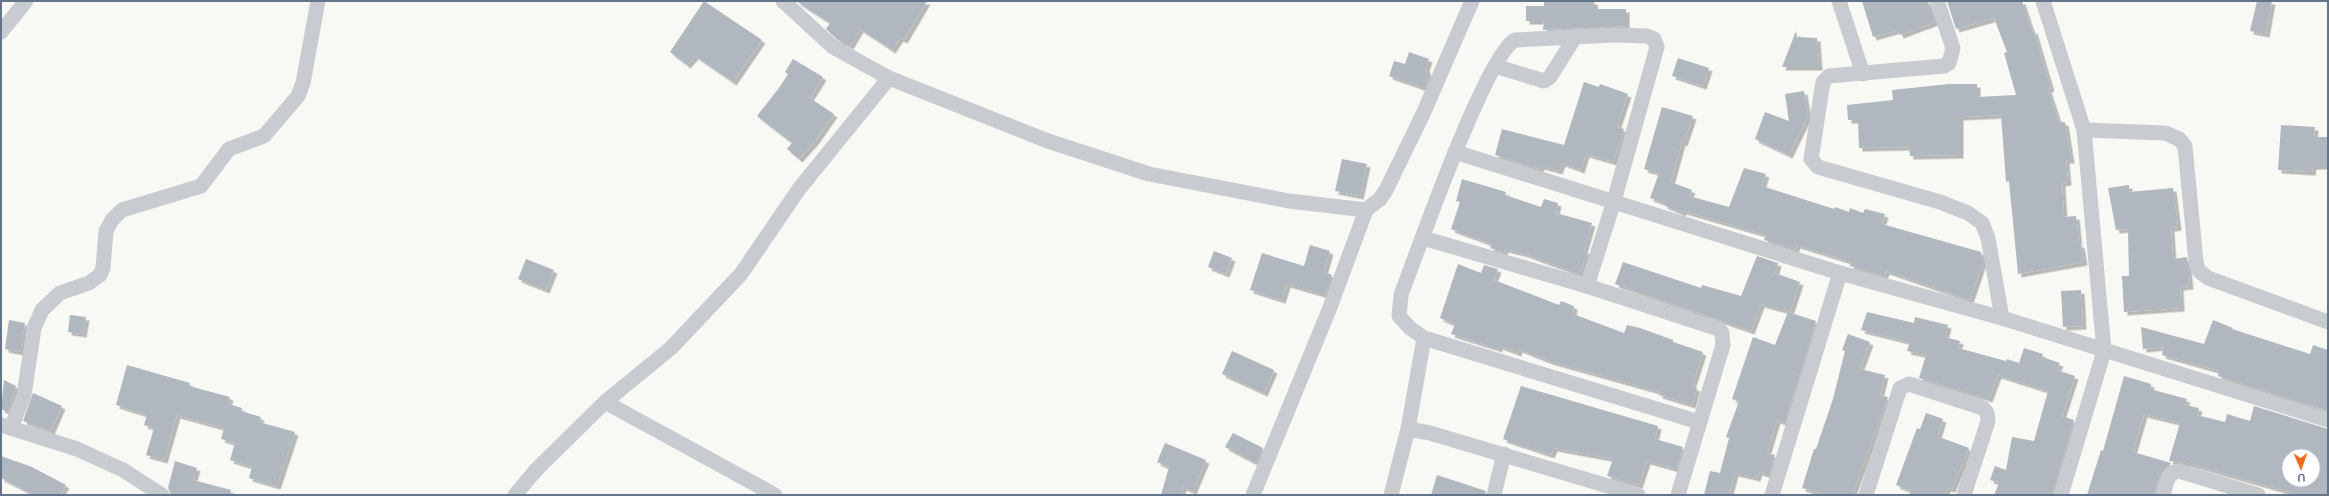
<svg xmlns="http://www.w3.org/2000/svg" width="2329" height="496" font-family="Helvetica,sans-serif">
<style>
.building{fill:#b0b7bf;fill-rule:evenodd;filter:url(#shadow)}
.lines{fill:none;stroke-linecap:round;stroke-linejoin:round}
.minor{stroke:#c8cbcf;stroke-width:15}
</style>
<defs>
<filter id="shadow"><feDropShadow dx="3.5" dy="3.5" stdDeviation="0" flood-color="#0004"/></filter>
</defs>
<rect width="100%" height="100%" fill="#f8f8f5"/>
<g class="building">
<polygon points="704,1 762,40 733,82 695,56 687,65 670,52"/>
<polygon points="796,1 927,1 904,40 900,38 892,50 860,29 850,46 838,40 826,29 830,23"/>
<polygon points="1544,1 1594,1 1595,9 1626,9 1626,26 1543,30 1544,21 1526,21 1526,6 1544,6"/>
<polygon points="1862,1 1928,1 1935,22 1900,35 1898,30 1873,37"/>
<polygon points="1947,1 2022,1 2032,31 2034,30 2051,88 2048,89 2059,122 2065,122 2071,160 2066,160 2068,182 2062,183 2064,217 2076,216 2079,245 2081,244 2084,262 2018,274 2009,181 2006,182 2001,115 1960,117 1960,155 1910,156 1909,147 1859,148 1858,120 1848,120 1847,105 1893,100 1892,90 1949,84 1977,84 1977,97 2016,95 2004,53 2007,52 1994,18 1956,29"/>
<polygon points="2257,1 2272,1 2266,34 2250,31"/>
<polygon points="1796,31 1797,37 1817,38 1819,67 1782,67"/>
<polygon points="1409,52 1429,59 1425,71 1431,73 1424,88 1389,76 1394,61 1405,64"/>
<polygon points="1678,58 1709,68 1703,86 1672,76"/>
<polygon points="793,59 823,77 810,98 834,114 816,140 799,159 787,149 792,143 757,116 779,88 788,74 785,72"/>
<polygon points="1584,82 1599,87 1600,84 1628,94 1617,127 1624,129 1613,162 1586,154 1581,170 1562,163 1559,171 1541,166 1540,169 1495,155 1502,129 1564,145"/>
<polygon points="1804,91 1808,116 1789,155 1755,139 1765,112 1789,121 1785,94"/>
<polygon points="1662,107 1693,116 1684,143 1682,142 1671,182 1692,190 1689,196 1729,207 1744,168 1766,174 1762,186 1834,209 1835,207 1849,212 1850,208 1863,213 1865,209 1885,214 1882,224 1981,252 1983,262 1970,300 1886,271 1884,276 1850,266 1851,262 1797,245 1795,250 1764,240 1766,235 1683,211 1682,213 1664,205 1664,203 1650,198 1659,173 1644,169"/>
<polygon points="2281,125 2315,127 2314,137 2328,137 2328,166 2313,166 2312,172 2278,170"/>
<polygon points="1342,159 1367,164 1360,196 1335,191"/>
<polygon points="1462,179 1506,192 1505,195 1541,207 1544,199 1558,203 1556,213 1592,223 1584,250 1588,252 1579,274 1525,254 1505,249 1504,252 1490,248 1492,244 1451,229 1460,202 1456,201"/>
<polygon points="2129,185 2129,192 2173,188 2178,227 2171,228 2173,259 2187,257 2190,286 2180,287 2181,308 2124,312 2122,276 2129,276 2128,229 2116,230 2108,188"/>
<polygon points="1310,245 1330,251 1324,272 1332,275 1325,295 1287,284 1282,300 1250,290 1262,253 1304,266"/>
<polygon points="1214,251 1232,258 1226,274 1208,267"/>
<polygon points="1757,256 1778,263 1775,273 1800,282 1790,312 1761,304 1751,331 1615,284 1623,262 1701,288 1702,285 1741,296"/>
<polygon points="526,259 554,270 546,290 518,279"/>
<polygon points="1458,264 1481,273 1484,265 1498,269 1494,280 1559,305 1561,301 1574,306 1573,314 1624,333 1627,325 1640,328 1673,340 1673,342 1703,352 1692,386 1697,388 1692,405 1659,395 1660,392 1549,361 1519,349 1518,353 1499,346 1499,349 1451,334 1455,324 1440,318"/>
<polygon points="2081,290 2083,326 2063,327 2061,291"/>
<polygon points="1788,312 1816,321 1785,423 1777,420 1767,453 1775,455 1769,475 1759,472 1757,478 1735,473 1729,495 1704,495 1710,471 1720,473 1729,438 1726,437 1739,401 1732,399 1753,337 1775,345"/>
<polygon points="1867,312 1914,323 1915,317 1948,325 1945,337 1960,341 1958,348 2006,361 2007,359 2019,363 2024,348 2043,354 2042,357 2060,363 2057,370 2075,376 2062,416 2074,420 2052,495 1994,495 1999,483 1990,480 1995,466 2006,470 2012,437 2034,441 2048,391 1998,375 1989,399 1919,378 1926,355 1907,351 1910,342 1861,330"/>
<polygon points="70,315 86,317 83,334 68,332"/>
<polygon points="9,320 25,323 20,352 5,349"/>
<polygon points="2213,320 2233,328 2232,329 2310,354 2313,345 2328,350 2328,411 2218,376 2219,371 2162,355 2164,347 2143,349 2141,327 2204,344"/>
<polygon points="1848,334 1870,342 1860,369 1885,375 1880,395 1888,397 1852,495 1826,495 1802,488 1814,449 1816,449 1833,399 1845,351 1842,350"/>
<polygon points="1232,351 1274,370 1264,393 1222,374"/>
<polygon points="127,365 190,383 189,386 230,397 228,404 242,408 241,411 261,417 259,422 295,432 277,486 249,478 252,467 230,460 235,443 221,439 224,428 177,415 164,460 146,455 154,428 144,425 147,415 116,405"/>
<path d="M2124 376 2151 384 2150 389 2187 399 2185 405 2199 408 2197 415 2225 422 2227 414 2250 421 2254 406 2328 429V495H2299L2187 463 2169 461 2180 423 2144 414 2133 452 2171 463 2160 475 2154 495H2087L2101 450 2103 451ZM2289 456H2313V480H2289Z"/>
<polygon points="4,380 16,386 8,412 1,409"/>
<polygon points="1521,386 1658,426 1655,439 1683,447 1676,469 1647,461 1639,485 1607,476 1613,459 1554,448 1551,455 1503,439"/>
<polygon points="33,393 62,406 51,431 23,421"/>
<polygon points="1926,413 1943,419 1938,435 1939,437 1969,448 1952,489 1947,488 1945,495 1909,495 1911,491 1896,485 1917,428 1920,429"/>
<polygon points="1233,433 1263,448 1256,463 1225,447"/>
<polygon points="1165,443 1206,460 1193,491 1183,487 1181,495 1161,495 1169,467 1157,462"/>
<polygon points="1,456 32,467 66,485 60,495 35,495 1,478"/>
<polygon points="175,461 197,468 193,480 231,490 230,495 171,495 168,488"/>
<polygon points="1437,475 1486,491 1485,495 1431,495"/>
</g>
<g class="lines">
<g class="minor">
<polyline points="783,1 833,47 889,78"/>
<polyline points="1839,1 1863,74"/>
<polyline points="1937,1 1953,48 1949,63 1944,66 1829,76 1823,82 1811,159 1818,167 1940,202 1968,213 1982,223 1988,238 2002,318"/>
<polyline points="2043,1 2084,130 2104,351 2061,495"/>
<polyline points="1,32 26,1"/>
<polyline points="1495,66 1544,81 1550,77 1575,37"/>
<polyline points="2084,130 2165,133 2179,139 2185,146 2196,262 2199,271 2208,278 2328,322"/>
<polyline points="1455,152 1840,273 2002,318 2328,420"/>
<polyline points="1423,238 1587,286 1719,329 1722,333 1723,345 1678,495"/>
<path d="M1587 286 1614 201 1657 47 1654 39 1647 36 1613 35 1515 40C1486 55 1416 255 1401 295L1399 316 1410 328 1424 338 1699 422"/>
<polyline points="605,402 775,495"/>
<polyline points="1,425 77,449 123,470 162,495"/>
<polyline points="11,428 24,395 34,328 42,310 60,293 89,283 100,275 103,268 106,231 112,220 122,210 201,186 229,149 264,136 298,96 303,83 318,1"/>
<polyline points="1408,429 1430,433 1638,495"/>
<polyline points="515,495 536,470 605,402 671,348 741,274 799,189 889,78 1048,141 1149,174 1289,201 1366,210 1380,199 1386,190 1423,114 1472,1"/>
<polyline points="1253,495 1329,310 1366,210"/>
<polyline points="1391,495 1408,429 1424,338"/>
<polyline points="1494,495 1504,454"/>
<polyline points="1772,495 1840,273"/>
<polyline points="1866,495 1900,388 1909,384 1983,408 1987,413 1988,421 1964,495"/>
<path d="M2163 495C2166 485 2167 472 2179 471L2258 495"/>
</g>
</g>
<rect width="2329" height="496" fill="none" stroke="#647489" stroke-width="4"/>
<g transform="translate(2301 468) rotate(178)"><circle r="19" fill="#ffffff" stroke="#c1c7d0"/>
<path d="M0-3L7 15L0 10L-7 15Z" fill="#f46c1a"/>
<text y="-6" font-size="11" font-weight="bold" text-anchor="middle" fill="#647489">U</text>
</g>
</svg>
